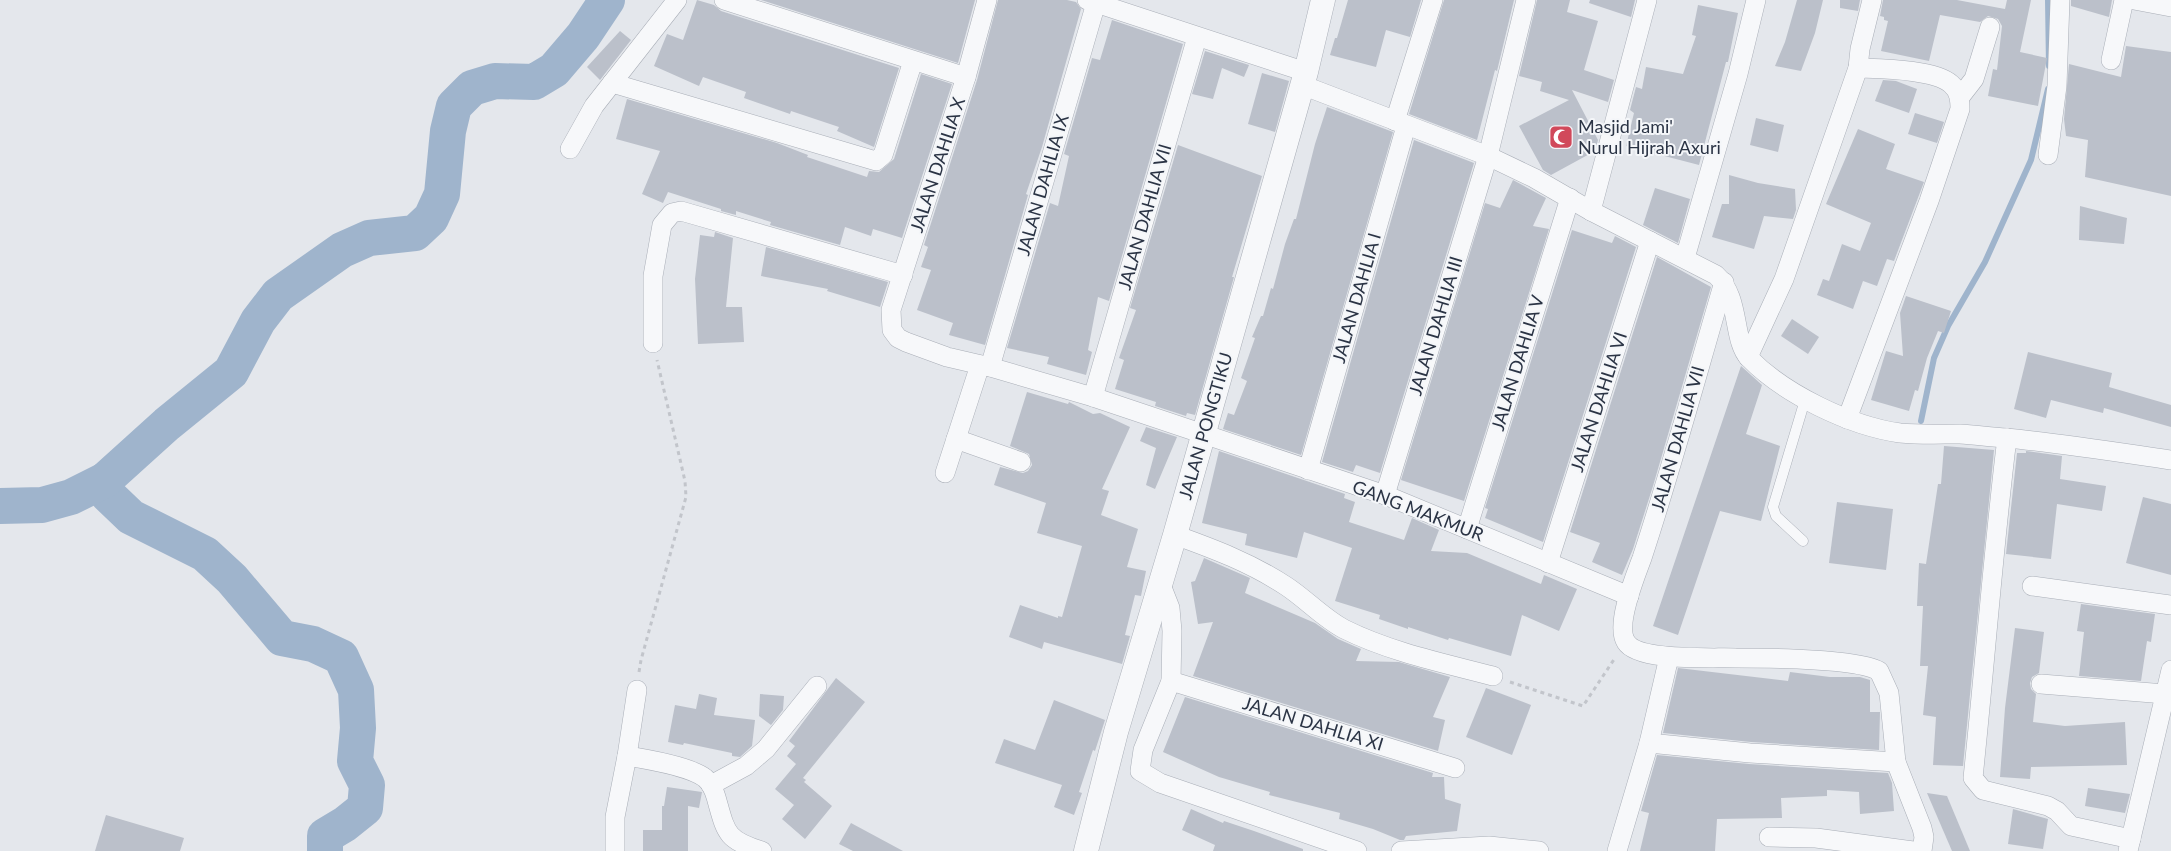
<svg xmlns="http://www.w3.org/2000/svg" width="2171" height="851" font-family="Lato,sans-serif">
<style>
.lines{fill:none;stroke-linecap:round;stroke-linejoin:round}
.stream{stroke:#9fb4cc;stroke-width:6}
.river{stroke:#9fb4cc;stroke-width:36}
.building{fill:#bbc0ca}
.service-casing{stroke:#a9aeb7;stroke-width:11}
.minor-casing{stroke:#a9aeb7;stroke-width:20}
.tertiary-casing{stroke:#a9aeb7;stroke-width:25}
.path{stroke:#c2c5cb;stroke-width:3;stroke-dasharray:4 4;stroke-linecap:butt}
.service{stroke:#f7f8fa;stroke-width:10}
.minor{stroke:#f7f8fa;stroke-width:19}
.tertiary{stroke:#f7f8fa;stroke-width:24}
.labels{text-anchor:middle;stroke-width:4;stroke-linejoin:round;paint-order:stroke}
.poi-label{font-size:18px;fill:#2b3445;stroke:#f4f6f9;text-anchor:start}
.street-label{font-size:18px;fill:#2b3445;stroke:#f4f6f9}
</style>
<rect width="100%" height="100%" fill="#e4e7ec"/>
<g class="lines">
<g class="stream">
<polyline points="2048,0 2049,66"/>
<polyline points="1921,421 1934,358 1948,326 1985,262 2031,160 2048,89"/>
</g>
<g class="river">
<polyline points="105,480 108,495 131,517 205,554 232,579 282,638 313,644 341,657 356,690 358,728 355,761 367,785 365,808 345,824 325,836 325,851"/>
<polyline points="0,506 42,505 71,497 105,480 167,424 231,372 258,321 278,295 342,250 369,238 415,233 431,218 442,194 448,131 454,106 472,88 495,81 534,82 554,70 583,36 607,0"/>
</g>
</g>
<g class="building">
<polygon points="697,0 714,5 721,11 899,68 874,147 837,131 839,127 791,111 790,114 744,98 746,92 703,77 699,86 654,66 667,34 683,40"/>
<polygon points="761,0 975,0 958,63"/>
<polygon points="998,0 1067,0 1076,2 1081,9 1042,147 1026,194 1028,195 985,345 949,335 953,323 917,310 931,270 921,267 928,247 924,245 977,80"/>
<polygon points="1348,0 1421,0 1410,37 1386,30 1376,67 1330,55 1335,38 1337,38"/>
<polygon points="1444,0 1514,0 1497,71 1495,70 1477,140 1409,114"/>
<polygon points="1537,0 1570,0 1567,12 1598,21 1584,70 1614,80 1608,102 1572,90 1598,140 1595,151 1551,175 1543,170 1519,126 1569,100 1540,91 1542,82 1519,76"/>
<polygon points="1590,0 1635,0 1631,17 1589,3"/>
<polygon points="1797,0 1823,0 1815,33 1801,71 1775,66 1785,42"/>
<polygon points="1840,0 1860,0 1858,11 1840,8"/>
<polygon points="1883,0 1957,0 2005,9 2007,0 2031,0 2020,52 2047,58 2038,106 1988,96 1993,69 1997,70 2002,26 1998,19 1988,16 1980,22 1940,15 1929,61 1881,51 1888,21 1884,20 1884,17 1880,16"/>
<polygon points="2071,0 2112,0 2109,17 2071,6"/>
<polygon points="1698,5 1738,13 1728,62 1726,62 1699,165 1626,146 1634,113 1630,110 1636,87 1642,89 1646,67 1683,74 1696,36 1692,35"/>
<polygon points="1112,20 1183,44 1109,301 1098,297 1088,350 1092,352 1086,375 1047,364 1049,357 1007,348 1050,203 1058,206 1069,156 1064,154 1092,58 1100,60"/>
<polygon points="620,31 631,40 600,80 587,67"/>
<polygon points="2126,46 2171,52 2171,196 2085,177 2088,140 2066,136 2064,119 2069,64 2121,77"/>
<polygon points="1205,51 1249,65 1244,77 1222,68 1213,99 1192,94"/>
<polygon points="1262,73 1289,81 1275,132 1248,124"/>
<polygon points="921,74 952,84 902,238 873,229 871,236 845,227 840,245 770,225 771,222 736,211 736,215 721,211 721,209 668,192 663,203 642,194 660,151 616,139 627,99 777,143 808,155 807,157 867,177 869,171 879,172 894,159"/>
<polygon points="1883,80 1896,81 1917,89 1909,113 1875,101"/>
<polygon points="1327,107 1393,132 1301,455 1223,429 1228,413 1234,415 1247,381 1241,378 1255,338 1252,337 1261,316 1263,316 1271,288 1273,289 1285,244 1294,219 1296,219 1315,144"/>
<polygon points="1915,113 1944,122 1937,143 1908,134"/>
<polygon points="1756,118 1784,125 1778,152 1750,145"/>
<polygon points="1858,129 1895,144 1886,169 1924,182 1894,261 1887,259 1877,286 1863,281 1853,309 1817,295 1823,279 1829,281 1842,244 1860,251 1871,223 1826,204"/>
<polygon points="1414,140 1474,163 1380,473 1356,465 1353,472 1322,462"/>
<polygon points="1178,145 1262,176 1232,277 1234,277 1195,415 1187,413 1186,416 1155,406 1156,402 1115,389 1124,360 1119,358 1136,310 1130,308"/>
<polygon points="1729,175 1758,183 1795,189 1796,210 1793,219 1764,216 1754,249 1712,237 1722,204 1729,204"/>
<polygon points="1513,180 1546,198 1533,226 1549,229 1464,501 1401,480 1485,203 1500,208"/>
<polygon points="1655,188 1690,199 1678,243 1643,225"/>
<polygon points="2080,206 2127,218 2124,244 2079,240"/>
<polygon points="1572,230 1612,243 1615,236 1636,247 1543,542 1485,518 1488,509 1485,508"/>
<polygon points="715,232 733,238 726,307 742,307 744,342 698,344 695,279 700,235 714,237"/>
<polygon points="766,247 888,282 880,307 827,291 828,289 761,276"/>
<polygon points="1657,257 1711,287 1653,486 1633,549 1622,575 1592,562 1600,543 1570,532"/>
<polygon points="1906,296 1951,311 1944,333 1938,331 1927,358 1918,391 1915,390 1909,411 1871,400 1886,351 1903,356 1900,313"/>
<polygon points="1792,319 1819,337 1808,354 1781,336"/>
<polygon points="2028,352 2112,373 2109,387 2171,405 2171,427 2104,408 2103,413 2051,400 2046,418 2014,409"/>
<polygon points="1741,366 1762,385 1746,434 1780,446 1761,521 1720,511 1678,635 1653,626"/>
<polygon points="1027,392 1068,404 1069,402 1093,414 1100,413 1130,427 1102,489 1109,491 1101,515 1138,529 1127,567 1146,571 1141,596 1135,595 1125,635 1130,636 1122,664 1044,642 1042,649 1009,637 1020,605 1058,618 1058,616 1062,617 1082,546 1037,533 1046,503 994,485 1000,467 1023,473 1028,471 1032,465 1029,454 1010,446"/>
<polygon points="1146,427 1177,437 1155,489 1146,485 1156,448 1140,441"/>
<polygon points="1944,446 1994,450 1963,766 1933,765 1936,717 1923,715 1928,666 1920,666 1923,606 1917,606 1919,563 1926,564 1938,484 1941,484"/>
<polygon points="1219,451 1345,494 1344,498 1355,502 1349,522 1404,540 1412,518 1439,530 1431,551 1467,553 1541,584 1544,575 1577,589 1559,631 1522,615 1511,656 1449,638 1448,640 1408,627 1408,629 1379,619 1380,615 1335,601 1352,548 1304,532 1297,558 1245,545 1247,534 1202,523"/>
<polygon points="2026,451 2062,456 2060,479 2106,486 2102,511 2057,504 2051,559 2006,554 2017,453 2026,453"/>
<polygon points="2143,497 2171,504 2171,575 2126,563"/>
<polygon points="1837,502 1893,509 1886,570 1829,563"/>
<polygon points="1204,558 1250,578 1245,593 1315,623 1338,639 1361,649 1356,661 1399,662 1450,677 1433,717 1445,720 1438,751 1193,676 1213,622 1198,624 1191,582 1195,581"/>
<polygon points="2081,604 2155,614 2151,642 2147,641 2141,681 2079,676 2084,632 2077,631"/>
<polygon points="2015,628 2044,632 2039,673 2032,677 2030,683 2031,689 2036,694 2033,722 2065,726 2125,722 2127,765 2031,767 2030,779 2000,777 2005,708"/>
<polygon points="1678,668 1788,681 1790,672 1830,677 1860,677 1870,680 1870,712 1880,712 1879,750 1751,742 1663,733"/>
<polygon points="836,678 865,702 803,778 806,780 804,782 832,806 805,839 782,819 794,805 775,789 796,764 787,756 795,746 789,741"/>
<polygon points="1486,688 1531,705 1512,755 1466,737"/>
<polygon points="699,694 717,698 714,715 755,720 752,746 740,757 732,756 732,753 684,743 683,745 668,742 675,705 696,709"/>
<polygon points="760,694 784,696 783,710 771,725 759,716"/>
<polygon points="1185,697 1433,773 1432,777 1444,777 1445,799 1461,804 1457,831 1406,836 1404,840 1400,840 1373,829 1339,819 1340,813 1269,795 1270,792 1219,777 1163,752"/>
<polygon points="1054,700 1105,720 1095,751 1093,750 1079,792 1082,793 1074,815 1054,807 1062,785 995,763 1004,739 1035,750"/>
<polygon points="1657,755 1749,764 1888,773 1892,783 1894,811 1860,814 1859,792 1827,790 1827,796 1781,798 1782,818 1717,819 1715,851 1640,851 1649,813 1641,811"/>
<polygon points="667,787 702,792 699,808 688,806 688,851 643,851 643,830 662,830 662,806 664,806"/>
<polygon points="2088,788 2130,794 2125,813 2085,806"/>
<polygon points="1927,793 1947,796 1970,851 1952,851"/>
<polygon points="1191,809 1223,823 1224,821 1254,831 1303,849 1303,851 1213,851 1215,845 1182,830"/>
<polygon points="2013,809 2048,819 2043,849 2008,844"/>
<polygon points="106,815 184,838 180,851 95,851"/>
<polygon points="851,823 903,851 853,851 839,844"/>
</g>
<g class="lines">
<g class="service-casing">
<polyline id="service" points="1803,541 1776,516 1773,507 1805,400"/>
</g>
<g class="minor-casing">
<g id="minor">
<polyline points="724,0 966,77"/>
<polyline points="987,0 966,77 891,310 892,330 898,338 906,342 947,357 990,367 1093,397 1385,495 1629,596"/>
<polyline points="1087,0 1306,72"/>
<polyline points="2134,0 2171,7"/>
<polyline points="2111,60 2124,0"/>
<polyline points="612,83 876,161 883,155 913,61"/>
<path d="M1302 85 1488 156 1534 178 1591 211 1716 275C1741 298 1732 340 1749 358 1784 394 1850 426 1900 433 1920 435 1940 434 1960 434 1975 435 1991 437 2006 438 2061 443 2116 452 2171 460"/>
<polyline points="1960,97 1974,79 1990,27"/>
<polyline points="1395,121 1433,0"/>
<polyline points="570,149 594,106 677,0"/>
<polyline points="2048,155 2057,86 2060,0"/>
<polyline points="1591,211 1647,0"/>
<polyline points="1685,258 1738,74 1756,0"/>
<path d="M1724 282C1697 374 1672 467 1642 558 1635 577 1615 625 1626 642 1638 662 1714 657 1736 658 1766 658 1856 658 1879 671L1889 693 1896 762 1922 828 1924 837 1922 851"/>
<polyline points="653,343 653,276 662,225 672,213 681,211 903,275"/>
<polyline points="1748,357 1784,279 1858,68 1860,49 1872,0"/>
<polyline points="990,367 1096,3"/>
<polyline points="1093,397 1197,37"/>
<path d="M1847 419 1929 201 1960 109C1960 99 1959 91 1951 84 1934 69 1880 69 1858 68"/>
<path d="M2007 438C1993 551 1985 665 1973 778L1983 790 2048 806 2057 811 2071 826 2131 839"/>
<polyline points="956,439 1021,462"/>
<polyline points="1308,470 1406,126"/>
<polyline points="945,473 980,365"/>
<polyline points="1385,495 1488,156 1526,0"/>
<polyline points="1467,529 1570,198"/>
<path d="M1175 535C1214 549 1251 563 1286 586 1306 599 1323 618 1344 629 1390 652 1443 663 1493 676"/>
<polyline points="1548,563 1650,241"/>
<polyline points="1161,585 1170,608 1172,631 1171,681 1143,750 1140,771 1160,783 1357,851"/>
<polyline points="2032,586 2171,605"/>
<polyline points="1171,681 1455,768"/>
<polyline points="2041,684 2165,694"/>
<polyline points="1649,743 1750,753 1896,762"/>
<polyline points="627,756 637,690"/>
<polyline points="711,785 746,766 766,749 817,686"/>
<polyline points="1769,837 1816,838 1913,851"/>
<path d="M615 851V817L627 756C646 759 691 767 705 778 711 783 714 790 716 797 726 832 725 840 762 851"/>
<polyline points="1401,851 1489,846 1539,851"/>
<polyline points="1617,851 1649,743 1669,657"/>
<polyline points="2128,851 2171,670"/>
</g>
</g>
<g class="tertiary-casing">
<polyline id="tertiary" points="1086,851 1116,732 1175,535 1306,72 1323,0"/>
</g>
<g class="path">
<polyline points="639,672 641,660 686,497 685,481 657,360"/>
<polyline points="1510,682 1583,706 1615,658"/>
</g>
<use href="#service" class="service"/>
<use href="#minor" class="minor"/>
<use href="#tertiary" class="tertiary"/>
</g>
<defs>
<g id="mosque-square" transform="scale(1.25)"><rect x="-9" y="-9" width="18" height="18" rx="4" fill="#d1495b" stroke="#f4f6f9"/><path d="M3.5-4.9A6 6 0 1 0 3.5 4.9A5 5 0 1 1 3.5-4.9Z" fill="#fff"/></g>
</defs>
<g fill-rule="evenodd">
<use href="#mosque-square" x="1561" y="137"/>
</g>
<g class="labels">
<g class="poi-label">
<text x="1578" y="133">Masjid Jami'<tspan x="1578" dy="21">Nurul Hijrah Axuri</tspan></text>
</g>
<g class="street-label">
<text transform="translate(938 165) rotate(-72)" y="6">JALAN DAHLIA X</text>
<text transform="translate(1043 185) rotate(-74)" y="6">JALAN DAHLIA IX</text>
<text transform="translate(1145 217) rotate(-74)" y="6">JALAN DAHLIA VII</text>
<text transform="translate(1357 298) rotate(-74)" y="6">JALAN DAHLIA I</text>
<text transform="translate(1436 326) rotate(-73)" y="6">JALAN DAHLIA III</text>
<text transform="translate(1518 363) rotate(-73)" y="6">JALAN DAHLIA V</text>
<text transform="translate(1599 402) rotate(-72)" y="6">JALAN DAHLIA VI</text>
<text transform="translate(1206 426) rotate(-74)" y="6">JALAN PONGTIKU</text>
<text transform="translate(1678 439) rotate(-74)" y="6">JALAN DAHLIA VII</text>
<text transform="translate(1418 511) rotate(21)" y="6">GANG MAKMUR</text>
<text transform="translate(1313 724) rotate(17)" y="6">JALAN DAHLIA XI</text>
</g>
</g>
</svg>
